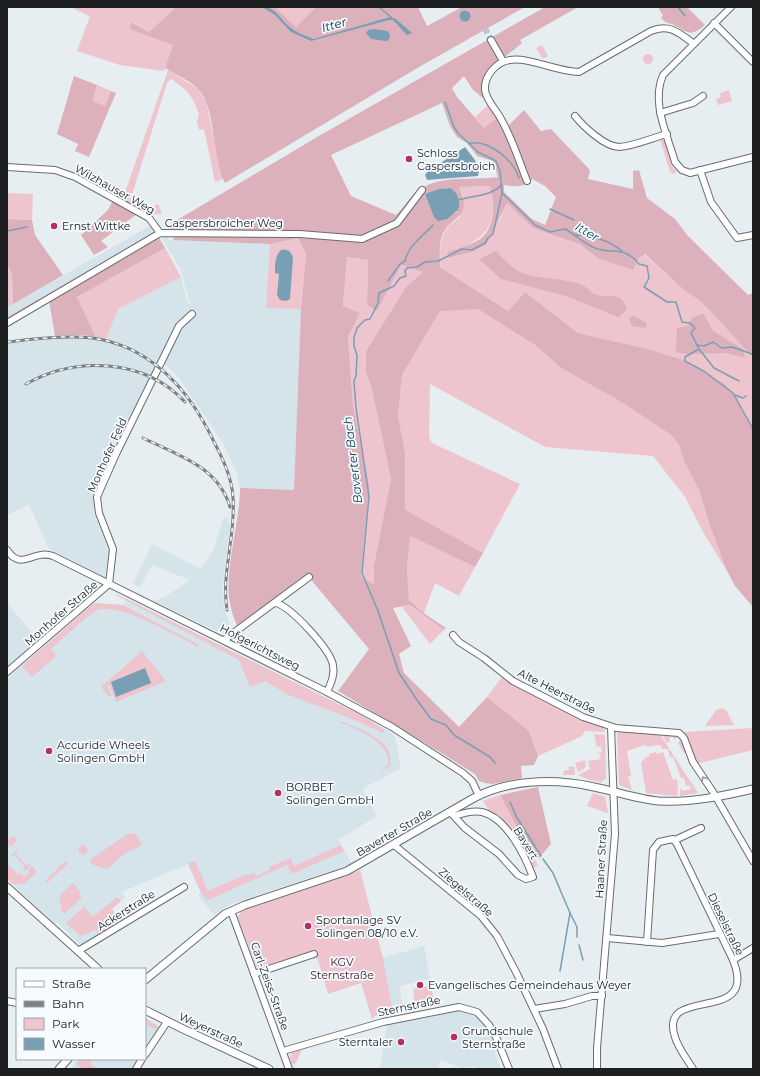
<svg xmlns="http://www.w3.org/2000/svg" width="760" height="1076" font-family="Montserrat,sans-serif">
<style>
.built{fill:#d5e3ea}
.green{fill:#eec4ce}
.forest{fill:#dcb1bc;fill-rule:evenodd}
.water{fill:#799fb4}
.lines{fill:none;stroke-linecap:round;stroke-linejoin:round}
.stream{stroke:#799fb4;stroke-width:1.5}
.minor-tunnel{stroke:#bec4c7;stroke-width:6;stroke-dasharray:6 3;stroke-linecap:butt}
.minor-casing{stroke:#676d6f;stroke-width:8}
.major-casing{stroke:#676d6f;stroke-width:9}
.minor{stroke:#fff;stroke-width:6}
.major{stroke:#fff;stroke-width:7}
.rail-casing{stroke:#7d8183;stroke-width:3}
.rail{stroke:#f5fbfe;stroke-width:1.5;stroke-dasharray:4.5;stroke-linecap:butt}
.oneway{stroke:#999a9b}
.poi-dot{fill:#b92d64;stroke:#f5fbfe;stroke-width:1.5}
.labels{text-anchor:middle;stroke-width:3.5;stroke-linejoin:round;paint-order:stroke}
.poi-label{font-size:11px;fill:#1c1e20;stroke:#f5fbfe;text-anchor:start}
.street-label{font-size:11px;fill:#1c1e20;stroke:#f5fbfe}
.park-label{font-size:11px;fill:#4b1729;stroke:#f5fbfe}
.water-label{font-size:12px;font-style:italic;fill:#00374d;stroke:#f5fbfe}
</style>
<rect width="100%" height="100%" fill="#e7eef1"/>
<g class="built">
<polygon points="157,222 161,228 155,232 7,317 7,307"/>
<polygon points="166,236 170,242 173,240 270,244 266,308 301,309 294,490 240,488 237,473 223,443 179,378 167,366 159,362 94,493 94,513 109,552 105,577 49,549 29,505 7,515 7,341 82,335 106,339 118,309 181,277 188,304 190,304 181,270 162,239"/>
<polygon points="224,517 228,518 230,531 224,571 223,588 224,608 231,629 223,634 154,601 165,597 190,580 152,565 140,587 133,584 152,544 201,569 213,551"/>
<polygon points="126,598 359,714 389,732 395,736 401,768 362,789 377,816 338,840 352,864 231,904 215,915 198,896 201,893 188,864 122,892 125,897 112,909 120,923 82,947 57,922 55,924 7,879 7,678 94,603 123,605"/>
<polygon points="7,603 38,640 7,666"/>
<polygon points="424,946 430,979 399,986 403,1006 401,1010 393,1012 383,958"/>
<polygon points="461,1010 476,1016 485,1025 494,1042 493,1048 500,1067 494,1069 477,1069 476,1066 462,1068 441,1060 437,1069 380,1069 387,1024 413,1018"/>
<polygon points="145,1018 160,1027 145,1051"/>
<polygon points="79,1059 140,1059 134,1069 70,1069"/>
</g>
<g class="green">
<polygon points="70,7 176,7 149,32 132,22 130,28 173,45 164,71 120,65 77,51 90,16"/>
<polygon points="275,7 316,7 296,27"/>
<polygon points="542,45 548,56 543,59 536,48"/>
<circle cx="648" cy="59" r="5"/>
<path d="M168 70 198 89 206 102 223 179 215 182 204 129 199 130 197 122 199 114C193 97 187 89 171 79L167 83 130 201 146 210 158 204 162 213C148 218 135 208 122 201Z"/>
<polygon points="97,85 111,91 105,106 91,101"/>
<polygon points="729,90 732,101 718,105 716,99 721,97 720,93"/>
<polygon points="488,105 498,117 484,128 475,117"/>
<polygon points="660,139 664,140 672,166 677,171 674,174 670,172"/>
<path d="M490 186C495 212 495 231 469 244L471 252 500 220 507 202 533 228 579 244 599 259 633 270 640 257 644 254 685 291 699 300 715 316 753 358V429L733 393 725 384 690 365 687 361 648 349 578 333 525 292 508 311 440 267C441 241 437 234 460 217L463 195 459 187Z"/>
<polygon points="7,193 33,194 32,220 7,219"/>
<polygon points="156,232 155,234 7,321 7,317"/>
<polygon points="299,237 306,254 301,309 266,308 270,244"/>
<polygon points="165,248 181,277 118,309 106,339 96,337 77,297"/>
<polygon points="347,257 368,260 367,305 377,311 401,265 423,272 406,287 366,351 366,372 372,390 391,479 374,565 374,584 361,577 365,533 359,440 353,405 348,337 360,313 343,306"/>
<polygon points="7,264 12,275 13,304 7,307"/>
<polygon points="454,308 478,309 494,318 535,345 561,368 623,403 671,435 679,445 685,463 699,490 710,526 727,571 703,532 685,497 653,456 545,447 430,384 429,437 432,443 520,484 483,553 405,511 405,482 398,417 402,375 440,311"/>
<polygon points="410,536 475,567 459,596 435,583 424,613 409,600 407,569"/>
<polygon points="116,594 359,714 385,730 383,733 347,717 286,694 265,681 250,687 239,660 116,595"/>
<path d="M94 603 123 605 199 645 198 647C177 636 121 603 98 610 92 611 58 643 51 649L56 656 32 677 22 666Z"/>
<polygon points="410,605 444,630 430,644 402,607"/>
<polygon points="142,651 166,681 116,702 109,685 107,686 112,696 109,697 101,687"/>
<polygon points="502,677 556,707 604,728 605,732 585,731 582,736 538,756 529,731 487,697"/>
<polygon points="722,708 726,710 734,725 705,726 716,710"/>
<path d="M339 722H344C362 731 395 739 390 766L380 772 389 763C387 740 358 730 339 722Z"/>
<polygon points="753,728 753,750 696,764 682,732"/>
<polygon points="620,731 659,733 698,793 680,796 680,788 683,791 691,789 690,785 686,786 684,778 681,778 673,757 670,757 668,749 662,749 660,745 646,747 645,745 627,751 631,776 628,777 632,790 619,785 617,733"/>
<polygon points="661,733 679,735 688,753 684,753 678,743 680,741 678,737 674,739 672,736 669,738 670,741 667,743"/>
<polygon points="594,734 605,735 606,778 601,782 589,780 578,775 590,769 588,761 601,759 600,754 596,753 602,752 601,746 597,747"/>
<polygon points="656,752 657,754 663,752 673,780 677,779 678,786 677,796 646,793 641,763 645,758 650,756 649,754"/>
<polygon points="585,760 586,767 578,772 575,763"/>
<polygon points="574,766 575,772 574,775 564,775 563,771 569,770 568,767"/>
<polygon points="593,793 605,797 608,813 587,806"/>
<polygon points="500,795 521,835 516,838 491,814 483,801"/>
<polygon points="132,833 137,835 142,845 124,854 107,869 91,864 91,859 126,835"/>
<polygon points="13,836 18,840 10,847 7,841"/>
<polygon points="341,845 344,851 292,874 287,865 208,900 201,893 188,863 195,861 208,891 247,874 248,875 254,873 256,876 270,870 269,867 291,858 294,866"/>
<circle cx="83" cy="850" r="4.5"/>
<polygon points="17,850 18,851 16,854 27,866 29,864 31,865 25,871 23,869 25,867 15,855 12,857 11,856"/>
<polygon points="533,855 538,866 533,868 528,858"/>
<polygon points="65,861 68,864 47,883 45,881"/>
<polygon points="7,863 18,875 20,873 24,877 30,872 28,870 32,866 37,872 24,884 13,884 7,879"/>
<polygon points="360,870 383,958 393,1012 375,1016 372,1019 361,983 328,994 315,950 259,968 256,966 238,917 242,910 347,876"/>
<polygon points="73,883 81,893 79,895 82,898 64,914 61,911 62,908 59,902 61,898 59,896"/>
<polygon points="117,897 121,901 112,909 120,923 100,936 96,930 81,936 65,922 67,922 84,907 93,917"/>
<path d="M431 986 435 1006 414 1010C413 1002 415 997 413 989Z"/>
<polygon points="145,1018 158,1026 156,1030 145,1023"/>
<polygon points="302,1049 296,1063 292,1065 290,1058 291,1053"/>
<polygon points="79,1059 91,1059 91,1065 98,1069 81,1069 76,1063"/>
</g>
<g class="forest">
<path d="M176 7H275L296 27 316 7H418L427 26 462 7H525L419 67 225 183C212 157 216 109 199 90 191 81 176 75 165 68L173 45 130 29 131 22 149 32Z"/>
<path d="M545 7H578L520 40 522 43C501 62 480 67 484 99L473 90 464 76 452 88 457 97 484 128 498 117 504 130 524 110 541 131 551 129 590 170 588 179 633 189V171L639 170 647 198 675 219 688 236 748 295 753 293V358L715 316 699 300 685 291 645 254 640 257 633 270 599 259 579 244 533 228 507 203 487 244 471 252 447 258 448 252C459 248 471 245 480 239 496 227 494 203 490 186L459 187C475 221 447 215 441 239 439 248 440 259 440 267L508 311 525 292 578 333 648 349 687 361 690 365 725 384 733 393 753 429V607L735 586 727 571 710 526 699 490 685 463 679 445 671 435 623 403 561 368 535 345 478 309 440 311 402 375 398 417 405 454V510L483 553 475 567 410 536 407 569 409 600 425 614 446 628 444 630 410 605 393 608 411 646 399 654 404 673 459 727 487 697 529 731 538 756 534 765 521 766 522 778 492 784 485 783 479 781 475 774 443 754 338 691 369 649 307 575 237 626C235 620 232 614 231 608 222 576 240 524 240 488L294 490 301 309 306 254 298 238 270 244 173 240 175 235 168 231 167 226 324 133ZM442 103 450 126 457 137 467 143 477 156 493 161 498 177C473 181 441 174 419 190 410 196 404 208 396 215L351 196 331 155ZM532 179 545 186 556 197 545 225 532 219 504 192V185C516 187 523 188 532 179ZM445 188 453 190C460 197 461 205 456 213L432 211 426 194ZM347 257 368 260 367 305 377 311 401 265 423 272 406 287 366 351V372L372 390 391 479 374 565V584L361 577 369 486 353 405 348 337 360 313 343 306Z"/>
<path d="M658 7H687L705 25C691 37 688 33 674 25 668 22 665 24 661 17L663 16Z"/>
<polygon points="74,76 97,85 92,101 105,106 111,91 116,93 89,157 75,151 78,144 57,134"/>
<polygon points="113,200 137,214 101,241 108,247 94,255 81,235 108,210"/>
<polygon points="7,219 32,220 35,235 63,275 13,304 12,275 7,264"/>
<polygon points="159,238 165,248 77,297 96,337 82,335 55,336 49,301 136,250"/>
<path d="M496 251C504 260 516 272 528 275 541 278 572 280 582 285 587 287 590 292 595 294 606 300 622 288 627 310L618 317 566 296 501 279 479 259Z"/>
<polygon points="703,313 713,331 743,349 745,358 726,353 686,354 676,352 677,328 688,326 692,318"/>
<polygon points="633,315 646,323 646,328 632,326 629,319"/>
<polygon points="538,787 551,844 539,858 537,857 521,835 500,795"/>
</g>
<g class="water">
<path d="M262 7C277 7 281 21 291 28 299 34 306 36 314 39L390 17 396 19 412 33 407 35 393 20H389L311 41 291 32 275 15Z"/>
<circle cx="465" cy="16" r="5.5"/>
<polygon points="373,29 387,31 390,34 389,40 386,41 371,39 366,33 368,30"/>
<path d="M465 147C471 156 482 164 478 176L427 180 425 175 428 171Z"/>
<path d="M450 188C458 192 461 202 458 210L447 219 438 221 434 217 425 194 439 189Z"/>
<path d="M281 250C288 249 290 251 293 257L290 299 286 301 280 300 277 295 279 274 275 273C275 264 275 256 281 250Z"/>
<polygon points="145,668 151,683 116,697 111,682"/>
</g>
<g class="lines">
<g class="stream">
<polyline points="379,7 391,17"/>
<polyline points="678,7 685,16"/>
<path d="M445 102 454 127 458 133 478 152 496 161 500 171 502 193 535 225 550 232 565 229C576 235 583 243 595 248 613 255 624 245 639 264L647 266 649 278 644 287 667 302H676L682 322 690 323 695 328 691 333 699 349 685 357V361L705 372 733 393 753 429"/>
<path d="M470 143C490 140 513 160 519 178"/>
<path d="M458 200C474 195 489 197 502 185"/>
<polyline points="550,209 574,220"/>
<polyline points="7,231 27,227"/>
<path d="M574 235C592 235 608 240 622 251"/>
<path d="M388 281 400 264 405 261C408 246 423 236 433 225"/>
<polyline points="697,345 704,346 713,342 722,348 732,347 752,354"/>
<polyline points="699,349 714,368 739,381"/>
<polyline points="735,395 743,398 746,396"/>
<polyline points="495,763 490,757 454,735 446,725 431,719 417,700 399,673 378,611 362,573 369,496 356,408 354,381 356,376 357,355 354,346 354,337 357,328 365,320 370,319 378,303 379,293 394,286 400,278 406,276 405,271 407,268 417,267 425,262 438,261 462,249 472,250 485,243 488,238 493,234 502,193"/>
<polyline points="510,802 516,816 541,856"/>
<polyline points="543,859 553,873 570,913 560,971"/>
<polyline points="570,913 577,927 577,937"/>
<polyline points="579,945 583,960"/>
</g>
<polyline class="minor-tunnel" points="485,28 491,40"/>
<g class="minor-casing">
<g id="minor">
<path d="M731 7 663 75C651 103 667 134 675 162L682 170 690 173 753 157"/>
<polyline points="714,23 753,62"/>
<polyline points="491,40 503,61"/>
<polyline points="660,113 693,103 703,96"/>
<path d="M575 116C583 126 605 147 619 147 634 146 652 138 667 134"/>
<polyline points="7,167 55,170 75,177 149,218 160,233"/>
<polyline points="700,170 711,202 737,238 753,235"/>
<path d="M527 181C519 161 512 138 501 119 496 109 487 102 485 90 484 76 496 62 510 60 530 57 557 72 579 72L651 31C669 23 679 33 693 43"/>
<polyline points="7,323 160,233 300,234 362,239 397,223 422,190"/>
<path d="M7 550C22 572 32 549 53 556L327 692 392 727 463 773 472 781 479 796"/>
<polyline points="109,584 113,549 99,513 97,497 116,454 179,326 192,314"/>
<path d="M276 603C291 607 330 649 333 665 335 675 331 683 327 692"/>
<polyline points="453,635 459,642 484,658 513,681 583,717 616,728 679,733 684,738 693,762 713,792 753,861"/>
<polyline points="224,640 309,577"/>
<polyline points="7,672 109,584"/>
<path d="M450 812 465 828 499 854 518 875 526 879 533 877C525 856 507 818 482 812 473 810 463 813 454 816"/>
<polyline points="675,840 701,828"/>
<polyline points="394,845 481,916 497,936 516,972 543,1029 558,1069"/>
<polyline points="231,911 289,1069"/>
<polyline points="607,938 662,943 719,934"/>
<path d="M647 942 653 850 659 842 673 839 677 844 733 960C760 1027 657 983 675 1037 678 1048 687 1059 693 1069"/>
<polyline points="78,951 184,887"/>
<polyline points="733,960 753,948"/>
<polyline points="254,974 314,954"/>
<polyline points="7,1001 17,1003"/>
<polyline points="534,1009 565,1004 592,996 602,996"/>
<polyline points="283,1051 383,1022 459,1007 477,1012 489,1025 496,1037 509,1069"/>
<polyline points="145,1055 167,1022"/>
<polyline points="136,1069 142,1059"/>
<polyline points="597,1069 597,1048 615,834 611,727"/>
</g>
</g>
<g class="major-casing">
<g id="major">
<polyline points="7,887 98,969"/>
<path d="M145 980 225 914 245 905 347 871 472 799C508 779 554 778 594 787 615 791 637 799 659 801 690 803 723 796 753 789"/>
<polyline points="145,1010 183,1029 269,1069"/>
<polyline points="59,1069 68,1059"/>
</g>
</g>
<use href="#minor" class="minor"/>
<use href="#major" class="major"/>
<g class="rail-casing">
<g id="rail">
<path d="M7 342C34 339 64 335 92 338 146 345 184 384 208 430 219 452 232 474 233 498 236 536 221 572 227 610"/>
<path d="M26 384C75 356 144 358 185 402"/>
<path d="M143 438C177 455 218 466 230 507"/>
</g>
</g>
<use href="#rail" class="rail"/>
</g>
<defs><path id="oneway-chevron" d="M-2-3.5L2.5 0L-2 3.5" fill="none" stroke-width="1.6" stroke-linecap="round" stroke-linejoin="round"/></defs>
<use class="oneway" href="#oneway-chevron" transform="translate(704 779) rotate(-124)"/>
<g class="poi-dot">
<circle cx="409" cy="159" r="4"/>
<circle cx="54" cy="226" r="4"/>
<circle cx="49" cy="751" r="4"/>
<circle cx="278" cy="793" r="4"/>
<circle cx="308" cy="926" r="4"/>
<circle cx="420" cy="985" r="4"/>
<circle cx="454" cy="1037" r="4"/>
<circle cx="401" cy="1042" r="4"/>
</g>
<g class="labels">
<g class="poi-label">
<text x="417" y="157">Schloss<tspan x="417" dy="13">Caspersbroich</tspan></text>
<text x="62" y="230">Ernst Wittke</text>
<text x="57" y="749">Accuride Wheels<tspan x="57" dy="13">Solingen GmbH</tspan></text>
<text x="286" y="791">BORBET<tspan x="286" dy="13">Solingen GmbH</tspan></text>
<text x="316" y="924">Sportanlage SV<tspan x="316" dy="13">Solingen 08/10 e.V.</tspan></text>
<text x="428" y="989">Evangelisches Gemeindehaus Weyer</text>
<text x="462" y="1035">Grundschule<tspan x="462" dy="13">Sternstraße</tspan></text>
<text x="393" y="1046" text-anchor="end">Sterntaler</text>
</g>
<g class="street-label">
<text transform="translate(115 189) rotate(29)" y="4">Wilzhauser Weg</text>
<text x="224" y="227">Caspersbroicher Weg</text>
<text transform="translate(107 455) rotate(-66)" y="4">Monhofer Feld</text>
<text transform="translate(61 613) rotate(-41)" y="4">Monhofer Straße</text>
<text transform="translate(260 647) rotate(27)" y="4">Hofgerichtsweg</text>
<text transform="translate(557 691) rotate(27)" y="4">Alte Heerstraße</text>
<text transform="translate(394 832) rotate(-30)" y="4">Baverter Straße</text>
<text transform="translate(526 843) rotate(58)" y="4">Bavert</text>
<text transform="translate(601 859) rotate(-87)" y="4">Haaner Straße</text>
<text transform="translate(466 892) rotate(41)" y="4">Ziegelstraße</text>
<text transform="translate(126 910) rotate(-32)" y="4">Ackerstraße</text>
<text transform="translate(726 924) rotate(64)" y="4">Dieselstraße</text>
<text transform="translate(270 986) rotate(70)" y="4">Carl-Zeiss-Straße</text>
<text transform="translate(409 1006) rotate(-12)" y="4">Sternstraße</text>
<text transform="translate(211 1030) rotate(25)" y="4">Weyerstraße</text>
</g>
<g class="park-label">
<text x="342" y="966">KGV<tspan x="342" dy="13">Sternstraße</tspan></text>
</g>
<g class="water-label">
<text transform="translate(334 25) rotate(-16)" y="4">Itter</text>
<text transform="translate(587 232) rotate(30)" y="4">Itter</text>
<text transform="translate(353 460) rotate(-97)" y="4">Baverter Bach</text>
</g>
</g>
<rect width="760" height="1076" fill="none" stroke="#1c1e20" stroke-width="16"/>
<rect x="16" y="968" width="130" height="92" fill="#f5fbfe" stroke="#9ea3a5"/>
<rect x="24" y="981" width="20" height="6" fill="#ffffff" stroke="#9ea3a5"/>
<text x="52" y="988" font-size="12" fill="#1c1e20">Straße</text>
<rect x="24" y="1001" width="20" height="6" fill="#7d8183" stroke="#9ea3a5"/>
<text x="52" y="1008" font-size="12" fill="#1c1e20">Bahn</text>
<rect x="24" y="1018" width="20" height="12" fill="#eec4ce" stroke="#9ea3a5"/>
<text x="52" y="1028" font-size="12" fill="#1c1e20">Park</text>
<rect x="24" y="1038" width="20" height="12" fill="#799fb4" stroke="#9ea3a5"/>
<text x="52" y="1048" font-size="12" fill="#1c1e20">Wasser</text>
</svg>
